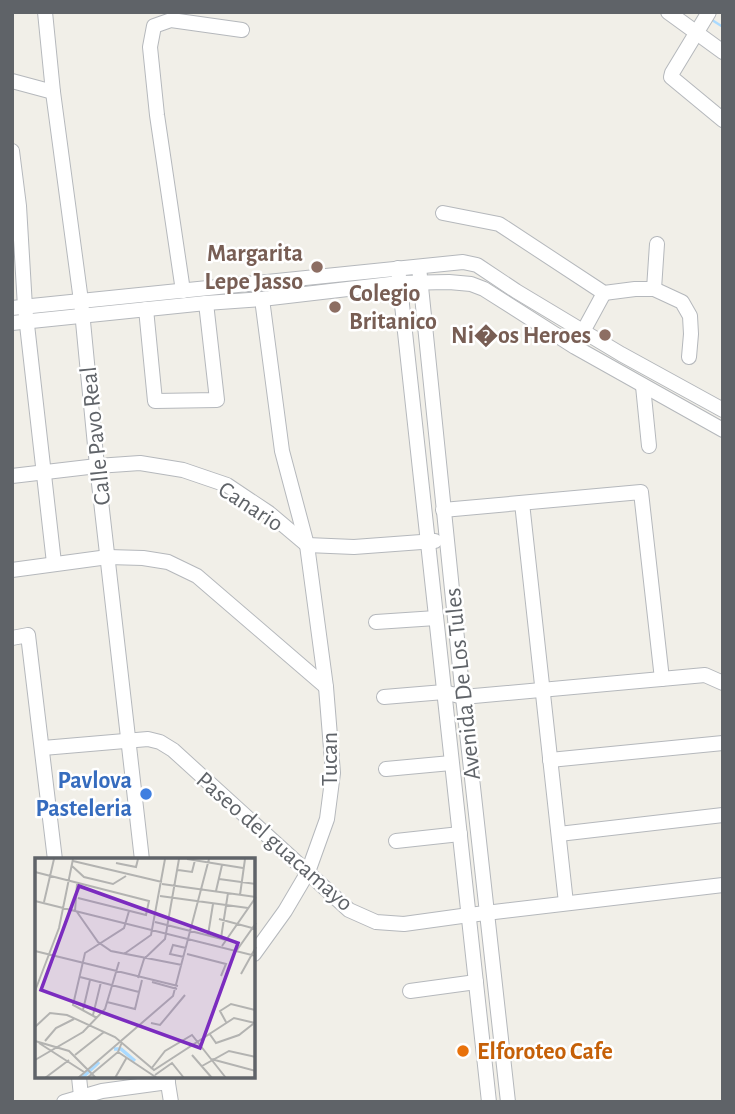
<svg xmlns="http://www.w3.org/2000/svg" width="735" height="1114" font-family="'Alegreya Sans',sans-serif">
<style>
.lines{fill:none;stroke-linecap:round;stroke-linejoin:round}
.stream{stroke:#aadaff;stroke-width:2.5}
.minor-casing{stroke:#b5b8bc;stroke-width:16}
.minor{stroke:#fff;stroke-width:14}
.education-dot{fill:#8d6e63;stroke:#fff;stroke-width:2.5}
.shop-dot{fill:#3f7fe0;stroke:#fff;stroke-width:2.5}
.food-dot{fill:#e8710a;stroke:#fff;stroke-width:2.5}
.labels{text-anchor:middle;stroke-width:5;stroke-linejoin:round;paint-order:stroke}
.education-label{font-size:24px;font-weight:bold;fill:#785e54;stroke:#fff;text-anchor:end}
.street-label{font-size:24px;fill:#5f6368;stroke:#fff}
.shop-label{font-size:24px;font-weight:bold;fill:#366cbe;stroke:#fff;text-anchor:end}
.food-label{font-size:24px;font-weight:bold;fill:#c56008;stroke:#fff;text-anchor:start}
.inset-river{fill:none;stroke:#aadaff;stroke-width:3.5}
.inset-road{fill:none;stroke:#b3b3b1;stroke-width:2}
.view{fill:#7b2cbf;fill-opacity:0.15;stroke:#7b2cbf;stroke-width:3.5}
.inset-edge{fill:none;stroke:#5f6368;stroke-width:3.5}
</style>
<rect width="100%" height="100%" fill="#f1efe8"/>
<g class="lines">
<polyline class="stream" points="712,20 723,27"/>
<g class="minor-casing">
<g id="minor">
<polyline points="45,12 53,92 81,301 97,466 142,860"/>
<polyline points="668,12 723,52"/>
<polyline points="709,12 672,73 671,77 723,120"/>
<polyline points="12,81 53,92"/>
<polyline points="12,151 19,206 25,307 54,563"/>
<polyline points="443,213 499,224 604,293 635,289 654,289 682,302 690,316 691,334 689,357"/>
<polyline points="419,267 463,697 508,1102"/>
<polyline points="398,268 489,1102"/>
<polyline points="654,289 657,244"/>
<polyline points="183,291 157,115 150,47 154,26 171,20 242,30"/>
<polyline points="12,308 463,262 477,265 516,291 621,354 723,410"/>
<polyline points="146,309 155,401 217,400 206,303"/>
<polyline points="12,323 206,303 262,299 399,283 449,282 471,284 484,289 575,347 723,430"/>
<polyline points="579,339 604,293"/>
<polyline points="643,386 649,446"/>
<polyline points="12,476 97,466 140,463 183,470 227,485 269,513 307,545 354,547 435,541"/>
<polyline points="522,503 566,903"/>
<polyline points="443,510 641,492 662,679"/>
<polyline points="12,570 108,557 143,558 168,562 197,576 326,687"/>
<polyline points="376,622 436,618"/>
<polyline points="12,638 28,635 55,860"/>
<polyline points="384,697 444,692 463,697 705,675 723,683"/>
<polyline points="43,748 148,739 160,742 173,750 349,910 376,922 404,924 469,915 723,885"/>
<polyline points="550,760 723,743"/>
<polyline points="386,769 451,763"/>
<polyline points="559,834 723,815"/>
<polyline points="396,841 460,834"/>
<polyline points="254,954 285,911 308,872 327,819 333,773 326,687 307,545 282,451 262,299"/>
<polyline points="410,991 476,982"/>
<polyline points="79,1077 81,1096"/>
<polyline points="167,1077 171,1102"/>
<polyline points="64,1102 102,1091 168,1082"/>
</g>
</g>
<use href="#minor" class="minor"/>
</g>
<g class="education-dot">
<circle cx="317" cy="267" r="7"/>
<circle cx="335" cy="307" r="7"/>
<circle cx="605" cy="335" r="7"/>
</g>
<circle class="shop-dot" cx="146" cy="794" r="7"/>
<circle class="food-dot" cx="463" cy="1051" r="7"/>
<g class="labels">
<g class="education-label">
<text x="303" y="261">Margarita<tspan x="303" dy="28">Lepe Jasso</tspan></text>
<text x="349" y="301" text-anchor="start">Colegio<tspan x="349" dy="28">Britanico</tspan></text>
<text x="591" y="343">Ni�os Heroes</text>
</g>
<g class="street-label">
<text transform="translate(95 436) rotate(-96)" y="8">Calle Pavo Real</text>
<text transform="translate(251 506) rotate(33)" y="8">Canario</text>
<text transform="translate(462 684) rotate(-96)" y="8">Avenida De Los Tules</text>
<text transform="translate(329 759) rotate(-90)" y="8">Tucan</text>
<text transform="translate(275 841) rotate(41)" y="8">Paseo del guacamayo</text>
</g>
<g class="shop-label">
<text x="132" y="788">Pavlova<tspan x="132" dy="28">Pasteleria</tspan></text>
</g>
<g class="food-label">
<text x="477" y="1059">Elforoteo Cafe</text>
</g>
</g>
<g transform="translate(35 858)">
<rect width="220" height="220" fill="#f1efe8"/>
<path class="inset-river" d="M79 191H86L100 203M47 220 64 204"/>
<path class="inset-road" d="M152 1 208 10M38 3 127 24M81 5 101 9 103 1M37 8 49 19 78 26 91 18M143 12 157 14 160 2M0 14 114 43 111 57 43 40M184 21 221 26M127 26 221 39M181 33 187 7M205 37 210 1M125 38 213 50M0 43 221 98M9 44 19 1M40 53 42 26M42 54 63 84 76 93 147 107M184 61 221 71M120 64 191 82M173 77 178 46M186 80 193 35M187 88 221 39M202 92 221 65M0 93 143 128M89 96 116 77 130 1M152 96 191 106 186 118M149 99 135 96 138 87 151 90M206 116 221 89M45 119 104 134M103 120 109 101 130 81 144 1M117 124 142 131M0 133 24 70 38 1M72 144 100 151 107 122M48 152 55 122M58 157 66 124M62 160 38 147 50 95 89 70 94 53M191 164 185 153 196 146 220 152M116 165 125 167 150 137M0 169 15 155 32 157 80 179 119 212 199 160 220 165M174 175 181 185 204 177 218 166M0 183 34 193 61 220M10 183 21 170 39 161M4 185 49 214M83 194 122 220M40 197 69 174M157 197 177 220M176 201 221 213M0 202 48 174 70 151 84 104M167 208 194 193 221 199M116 211 130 193 157 177 191 220M120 217 137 205 149 220M10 220 34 202M43 220 138 138 174 1M52 220 83 194 87 184M80 220 92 199"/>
<path class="view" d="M44 28 203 85 165 190 6 132Z"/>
<rect width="220" height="220" class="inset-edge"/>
</g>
<rect width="735" height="1114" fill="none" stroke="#5f6368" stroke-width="28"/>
</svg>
